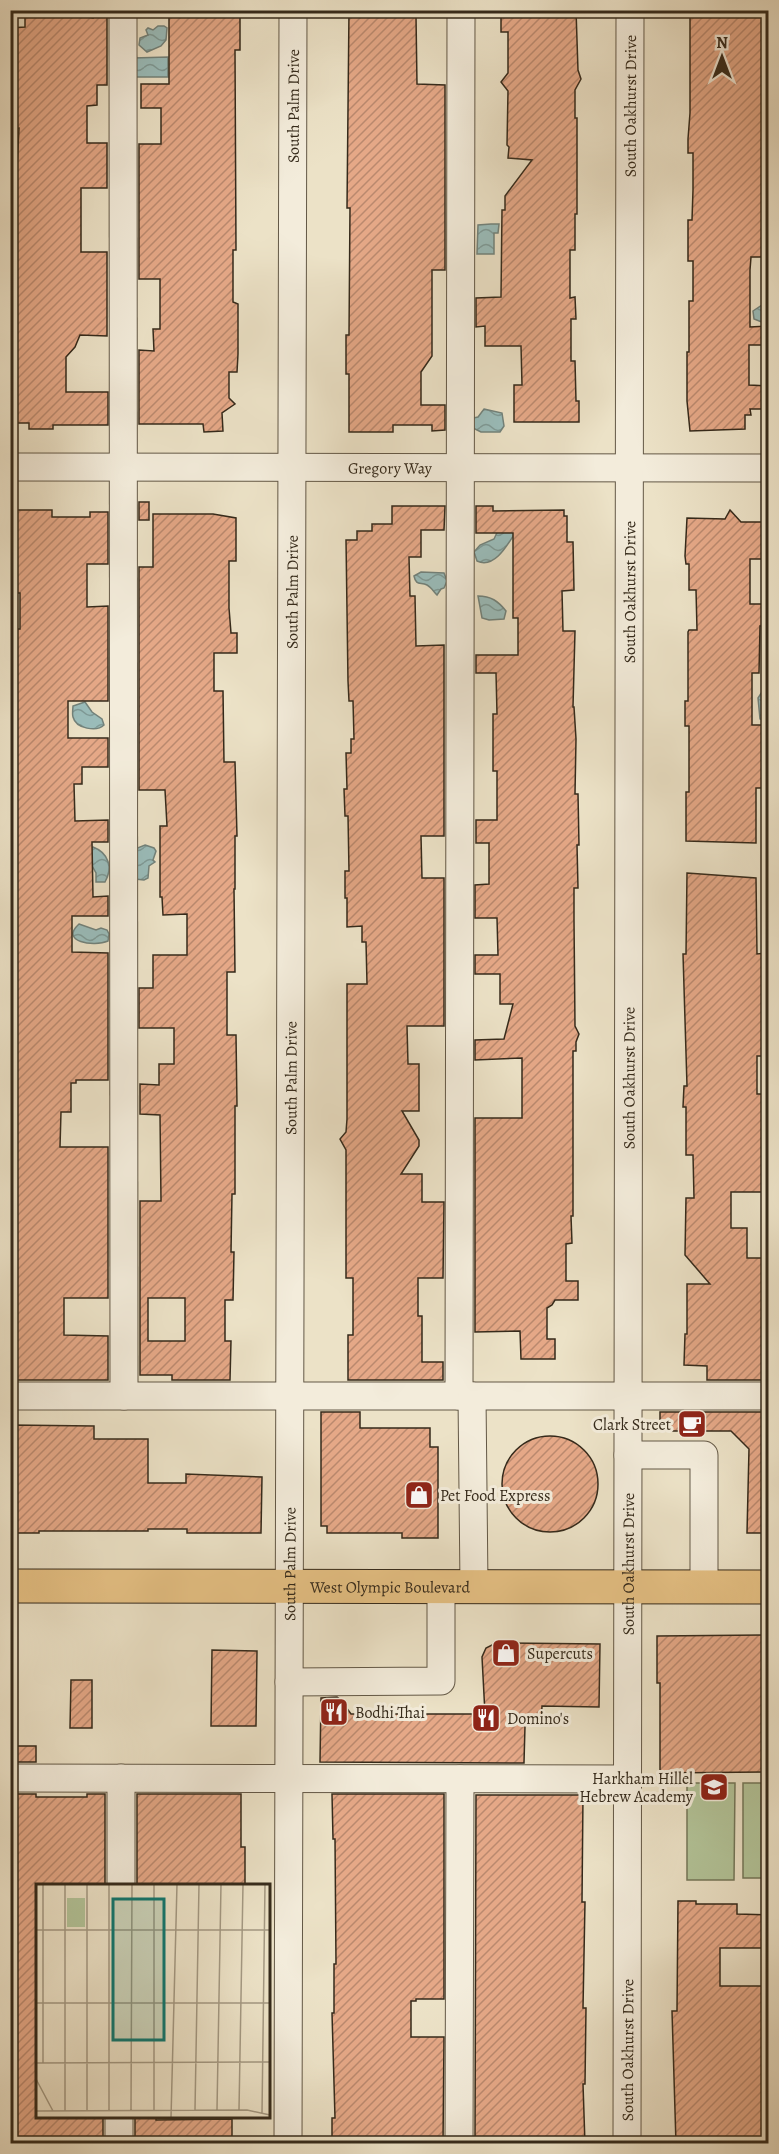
<svg xmlns="http://www.w3.org/2000/svg" width="779" height="2154" font-family="Alegreya,serif">
<style>
.pitch{fill:#b3c499;stroke:#74775a;stroke-width:1.5}
.water{fill:url(#water-waves);stroke:#72827b;stroke-width:1.5}
.building{fill:url(#building-hatch);stroke:#352a1b;stroke-width:1.5;fill-rule:evenodd}
.lines{fill:none;stroke-linecap:round;stroke-linejoin:round}
.minor-casing{stroke:#635846;stroke-width:29}
.major-casing{stroke:#352a1b;stroke-width:35}
.minor{stroke:#f3ecdb;stroke-width:27}
.major{stroke:#e6c184;stroke-width:33}
.labels{text-anchor:middle;stroke-width:6;stroke-linejoin:round;paint-order:stroke}
.street-label{font-size:16px;fill:#352a1b;stroke:#f3ecdb}
.poi-label{font-size:16px;fill:#352a1b;stroke:#f3ecdb;text-anchor:start}
.inset-road{fill:none;stroke:#a39882;stroke-width:1.5}
.view{fill:#0f766e;fill-opacity:0.15;stroke:#0f766e;stroke-width:3}
.inset-edge{fill:none;stroke:#352a1b;stroke-width:3}
</style>
<defs>
<pattern id="water-waves" width="16" height="10" patternUnits="userSpaceOnUse" patternTransform="scale(1.5)"><rect width="16" height="10" fill="#9abdbb"/><path d="M0 5q4-4 8 0t8 0" fill="none" stroke="#7e9a97"/></pattern>
<pattern id="building-hatch" width="6" height="6" patternUnits="userSpaceOnUse" patternTransform="scale(1.5)"><rect width="6" height="6" fill="#e5a887"/><path d="M-1 1l2-2M0 6l6-6M5 7l2-2" fill="none" stroke="#ba896e"/></pattern>
</defs>
<rect width="100%" height="100%" fill="#ece2c7"/>
<filter id="stains"><feTurbulence type="fractalNoise" baseFrequency=".00333" numOctaves="4"/><feColorMatrix values="0 0 0 0 .2 0 0 0 0 .09 0 0 0 0 .02 0 0 0 .5 -.17"/></filter>
<radialGradient id="worn" r=".72"><stop offset=".6" stop-color="#630" stop-opacity="0"/><stop offset="1" stop-color="#630" stop-opacity=".3"/></radialGradient>
<g class="pitch">
<polygon points="687,1783 735,1783 734,1880 687,1880"/>
<rect x="743" y="1783" width="25" height="95"/>
</g>
<g class="water">
<polygon points="158,26 164,26 167,28 166,40 161,46 147,52 139,45 140,38 148,35 146,30 148,28 153,30"/>
<polygon points="168,57 168,77 133,77 133,58"/>
<polygon points="491,224 499,224 498,233 494,233 494,254 477,254 478,225"/>
<polygon points="768,301 768,324 767,324 754,319 753,311"/>
<polygon points="484,409 502,413 504,426 500,432 481,432 473,428 473,418 478,417"/>
<path d="M502 522 515 533C507 546 494 569 477 561L474 552 480 545 494 539Z"/>
<path d="M421 572 444 573 447 581 444 588 441 589 437 595C434 592 431 587 427 585 420 582 416 586 414 576Z"/>
<path d="M478 596C491 596 498 601 506 611L504 619 489 620 482 618Z"/>
<polygon points="768,688 768,717 764,720 760,719 758,698 762,692 762,689"/>
<path d="M85 702 92 712 102 719 104 725C97 732 76 729 73 717 72 714 73 708 73 706Z"/>
<polygon points="145,845 154,848 156,851 153,860 155,862 149,866 148,878 144,880 135,879 135,849"/>
<path d="M93 847C109 853 113 868 105 882H96V873L91 864 90 848Z"/>
<path d="M79 924 96 930 101 928 107 930 109 934 108 941C94 947 59 942 79 924Z"/>
</g>
<g class="building">
<polygon points="25,10 61,10 93,18 93,10 107,10 107,85 97,85 97,105 87,106 87,143 107,143 107,188 81,188 81,252 107,252 107,336 80,335 75,347 66,357 66,392 108,392 108,425 53,425 53,429 29,429 29,423 10,423 10,172 12,167 17,167 19,128 10,129 10,28 25,27"/>
<polygon points="169,10 240,10 240,50 235,50 236,250 233,250 233,302 238,304 238,354 237,372 229,372 229,398 235,404 222,413 223,431 204,432 203,424 139,424 139,350 154,351 153,329 160,329 160,279 139,279 139,144 161,144 161,108 141,108 141,84 169,84"/>
<polygon points="349,10 372,10 372,16 384,16 384,17 416,16 417,84 445,85 445,270 432,270 432,356 421,372 421,405 445,405 445,430 432,431 432,425 393,425 393,432 349,432 349,374 346,374 346,335 349,335 350,208 347,208"/>
<polygon points="501,10 576,10 578,70 581,79 575,90 575,118 577,118 577,214 575,214 575,250 570,250 570,298 575,297 576,319 571,319 571,361 575,361 576,401 579,401 579,422 514,422 514,385 522,385 521,346 485,346 485,326 476,327 476,298 501,297 502,210 505,210 505,196 532,160 508,158 509,147 507,145 508,91 501,82 508,73 508,32 501,32"/>
<polygon points="690,10 754,10 757,12 757,16 768,16 768,183 764,183 764,222 768,222 768,257 751,257 750,270 750,327 768,326 768,345 749,345 749,385 768,386 768,409 750,409 751,415 745,415 745,429 690,431 687,401 687,352 689,352 689,301 693,301 693,261 688,261 688,220 692,220 693,190 693,153 688,153 688,139 690,113"/>
<rect x="139" y="502" width="10" height="18"/>
<polygon points="392,506 445,506 444,530 421,530 421,557 409,557 410,596 415,596 416,646 444,645 444,836 421,836 422,878 444,878 444,1026 407,1026 408,1064 419,1064 419,1111 402,1111 419,1140 419,1146 401,1174 422,1174 422,1202 444,1202 443,1278 418,1278 418,1316 422,1316 422,1362 443,1362 443,1380 348,1380 348,1335 353,1335 353,1278 346,1278 346,1150 340,1139 346,1132 347,1119 347,984 367,984 366,942 362,942 362,926 347,927 347,898 345,898 345,871 349,871 348,816 345,816 344,789 347,789 346,753 351,753 351,739 354,739 353,701 349,701 348,681 346,540 357,540 357,531 372,531 372,524 392,524"/>
<polygon points="476,506 493,506 493,511 564,510 564,516 567,516 567,542 573,542 574,590 562,591 563,631 575,631 573,707 574,707 576,739 575,794 578,794 579,845 577,845 578,888 574,888 574,920 575,1026 579,1034 576,1042 576,1051 573,1051 573,1216 571,1216 572,1243 566,1244 566,1281 578,1281 578,1300 555,1300 552,1305 547,1308 547,1339 555,1339 555,1359 521,1359 520,1331 475,1332 475,1118 522,1118 522,1058 475,1060 475,1040 504,1039 513,1004 500,1004 500,974 475,974 475,955 498,955 497,918 475,918 475,885 489,884 489,843 476,843 476,820 497,820 497,771 493,771 493,714 497,714 496,673 476,673 476,655 518,655 518,618 513,618 513,533 476,533"/>
<polygon points="11,510 52,510 52,517 90,517 90,512 108,512 108,564 87,564 87,607 108,606 108,701 68,701 68,738 108,738 108,767 82,767 82,784 74,784 75,821 108,820 108,842 92,842 93,897 108,896 108,916 72,916 72,952 108,953 108,1080 76,1080 76,1083 71,1083 71,1112 61,1112 60,1147 108,1147 108,1298 64,1298 64,1335 108,1336 108,1380 10,1380 10,1096 13,1096 13,1089 15,1089 15,1060 10,1058 10,1014 17,1014 17,978 14,978 14,974 10,974 10,629 20,629 20,593 10,593"/>
<polygon points="730,510 741,522 768,522 768,543 763,543 763,559 750,559 750,604 768,604 768,626 760,626 759,673 752,673 752,725 768,725 768,788 756,788 756,843 686,841 686,792 689,792 689,726 685,726 685,701 688,701 688,632 689,630 697,630 696,590 689,590 689,564 686,564 685,556 687,518 725,519"/>
<path d="M153 514H213L236 518V561H229V608L231 633H237V653H214V691H223L224 762H235L237 836H235V889H234L235 972H227V1035H236L237 1106H235V1194H232L231 1252H234L233 1300H225V1341H231L230 1380H172V1375H140V1201H161L160 1115 140 1114V1084L159 1085V1064H174V1028H139V988H153V955H187V914L163 915 162 897H160V826H167L165 790H139V567H153ZM148 1298H185V1341H148Z"/>
<polygon points="687,873 756,878 757,954 768,953 768,1056 757,1056 757,1094 763,1094 762,1117 768,1117 768,1192 731,1192 731,1228 747,1228 747,1258 768,1258 768,1380 707,1380 707,1366 684,1365 685,1334 687,1334 687,1284 710,1284 685,1255 686,1198 694,1198 693,1155 686,1155 686,1107 683,1107 684,1086 687,1086 683,954 686,954"/>
<polygon points="321,1412 360,1412 360,1428 430,1428 430,1447 438,1447 438,1538 402,1538 402,1533 327,1533 327,1526 321,1526"/>
<polygon points="660,1412 768,1412 768,1533 747,1533 749,1449 731,1431 660,1431"/>
<polygon points="10,1425 94,1426 94,1439 148,1439 148,1483 186,1483 186,1474 262,1477 261,1533 187,1533 187,1529 148,1529 148,1531 39,1531 39,1533 10,1533"/>
<circle cx="550" cy="1484" r="48"/>
<polygon points="768,1635 768,1772 660,1773 660,1683 657,1683 657,1636"/>
<polygon points="496,1643 600,1644 599,1707 542,1706 541,1726 525,1726 524,1763 320,1762 321,1698 337,1697 341,1700 351,1714 485,1714 482,1657 486,1648"/>
<polygon points="212,1650 257,1651 256,1726 211,1726"/>
<polygon points="71,1680 92,1680 92,1728 70,1728"/>
<rect x="10" y="1746" width="26" height="16"/>
<polygon points="10,1794 36,1794 36,1797 87,1797 87,1794 105,1794 105,1885 38,1885 38,2116 103,2117 103,2144 10,2144"/>
<polygon points="137,1794 241,1794 241,1847 245,1847 245,1886 137,1886"/>
<polygon points="332,1794 444,1794 444,1999 416,1999 416,2001 411,2001 411,2037 444,2037 443,2144 332,2144 332,2118 335,2118 332,2013 334,2013 334,1964 336,1964 335,1839 333,1839"/>
<polygon points="476,1795 583,1795 582,1902 585,1902 583,2008 586,2008 585,2084 583,2084 585,2144 475,2144"/>
<polygon points="678,1901 696,1901 696,1904 737,1904 737,1914 768,1915 768,1948 720,1948 720,1986 768,1986 768,2144 676,2144 672,2011 677,2011"/>
<polygon points="135,2116 156,2116 156,2120 232,2119 232,2144 135,2144"/>
</g>
<g class="lines">
<g class="minor-casing">
<g id="minor">
<polyline points="123,10 124,1396"/>
<path id="s1" d="M10 467 768 468"/>
<polyline points="10,1396 768,1396"/>
<polyline points="459,1396 461,10"/>
<polyline points="472,1396 474,1586"/>
<polyline points="628,1455 704,1455 704,1586"/>
<polyline points="289,1682 441,1681 441,1586"/>
<polyline points="10,1778 627,1779"/>
<polyline points="121,1886 121,1778"/>
<polyline points="119,2144 119,2116"/>
<path id="s2" d="M288 2144 293 10"/>
<polyline points="459,2144 460,1779"/>
<path id="s3" d="M627 2144 630 10"/>
</g>
</g>
<g class="major-casing">
<g id="major">
<path id="s4" d="M10 1586 768 1587"/>
</g>
</g>
<use href="#minor" class="minor"/>
<use href="#major" class="major"/>
</g>
<defs>
<g id="cafe-square" transform="scale(1.5)"><rect x="-9" y="-9" width="18" height="18" rx="4" fill="#8f2418" stroke="#f3ecdb"/><path d="M-5.5-4.5H6V0H3Q3 3.5 0 3.5H-2.5Q-5.5 3.5-5.5 0ZM3-3.2v2h1.7v-2ZM-6 4.5H4V6H-6Z" fill="#fff"/></g>
<g id="shop-square" transform="scale(1.5)"><rect x="-9" y="-9" width="18" height="18" rx="4" fill="#8f2418" stroke="#f3ecdb"/><path d="M-5-2.5h2.3a2.7 3.5 0 0 1 5.4 0H5L5.5 6h-11ZM-1.5-2.5h3a1.5 2.3 0 0 0-3 0Z" fill="#fff"/></g>
<g id="restaurant-square" transform="scale(1.5)"><rect x="-9" y="-9" width="18" height="18" rx="4" fill="#8f2418" stroke="#f3ecdb"/><path d="M-5-6h1v4h1v-4h1v4h1v-4h1v5L-1.5 .5V6h-2V.5L-5-1ZM5-6V6H3V1.5H1.5Q1.5-4 5-6Z" fill="#fff"/></g>
<g id="school-square" transform="scale(1.5)"><rect x="-9" y="-9" width="18" height="18" rx="4" fill="#8f2418" stroke="#f3ecdb"/><path d="M0-5L7-2L0 1L-7-2ZM-4 1L0 2.5L4 1V4Q0 6-4 4Z" fill="#fff"/></g>
</defs>
<g fill-rule="evenodd">
<use href="#cafe-square" x="692" y="1424"/>
<use href="#shop-square" x="419" y="1495"/>
<use href="#shop-square" x="506" y="1653"/>
<use href="#restaurant-square" x="334" y="1712"/>
<use href="#restaurant-square" x="486" y="1718"/>
<use href="#school-square" x="714" y="1787"/>
</g>
<g class="labels">
<g class="street-label">
<text dy="6" stroke="none"><textPath href="#s2" startOffset="2038">South Palm Drive</textPath></text>
<text dy="6" stroke="none"><textPath href="#s3" startOffset="2038">South Oakhurst Drive</textPath></text>
<text dy="6" stroke="none"><textPath href="#s1" startOffset="380">Gregory Way</textPath></text>
<text dy="6" stroke="none"><textPath href="#s2" startOffset="1552">South Palm Drive</textPath></text>
<text dy="6" stroke="none"><textPath href="#s3" startOffset="1552">South Oakhurst Drive</textPath></text>
<text dy="6" stroke="none"><textPath href="#s2" startOffset="1066">South Palm Drive</textPath></text>
<text dy="6" stroke="none"><textPath href="#s3" startOffset="1066">South Oakhurst Drive</textPath></text>
<text dy="6" stroke="none"><textPath href="#s2" startOffset="580">South Palm Drive</textPath></text>
<text dy="6" stroke="none"><textPath href="#s3" startOffset="580">South Oakhurst Drive</textPath></text>
<text dy="6" stroke="none"><textPath href="#s4" startOffset="380">West Olympic Boulevard</textPath></text>
<text dy="6" stroke="none"><textPath href="#s3" startOffset="94">South Oakhurst Drive</textPath></text>
</g>
<g class="poi-label">
<text x="671" y="1430" text-anchor="end">Clark Street</text>
<text x="440" y="1501">Pet Food Express</text>
<text x="527" y="1659">Supercuts</text>
<text x="355" y="1718">Bodhi Thai</text>
<text x="507" y="1724">Domino's</text>
<text x="693" y="1784" text-anchor="end">Harkham Hillel<tspan x="693" dy="18">Hebrew Academy</tspan></text>
</g>
</g>
<g transform="translate(36 1884)">
<rect width="234" height="234" fill="#ece2c7"/>
<path d="M31 14H49V43H31Z" fill="#b3c499"/>
<path class="inset-road" d="M118 0V226M0 46H234M0 119H234M0 179 234 178M7 179V0M0 195 17 227M73 226V0M95 226 96 0M159 226 163 0M181 226 185 0M203 226 207 0M0 227 211 226 234 231M29 227V0M51 227V0M226 229 229 0M135 234 141 0"/>
<path class="view" d="M77 15H128V156H77Z"/>
<rect width="234" height="234" class="inset-edge"/>
</g>
<rect width="779" height="2154" fill="none" stroke="#ece2c7" stroke-width="36"/>
<rect x="12" y="12" width="755" height="2130" fill="none" stroke="#352a1b" stroke-width="3"/>
<rect x="18" y="18" width="743" height="2118" fill="none" stroke="#352a1b" stroke-width="1.5"/>
<g transform="translate(722 57)" stroke="#f3ecdb" stroke-width="4.5" paint-order="stroke">
<path d="M0-4.5L10 22L0 15L-10 22Z" fill="#352a1b"/>
<text y="-9" font-size="16" font-weight="bold" text-anchor="middle" fill="#352a1b">N</text>
</g>
<rect width="100%" height="100%" filter="url(#stains)"/>
<rect width="100%" height="100%" fill="url(#worn)"/>
</svg>
